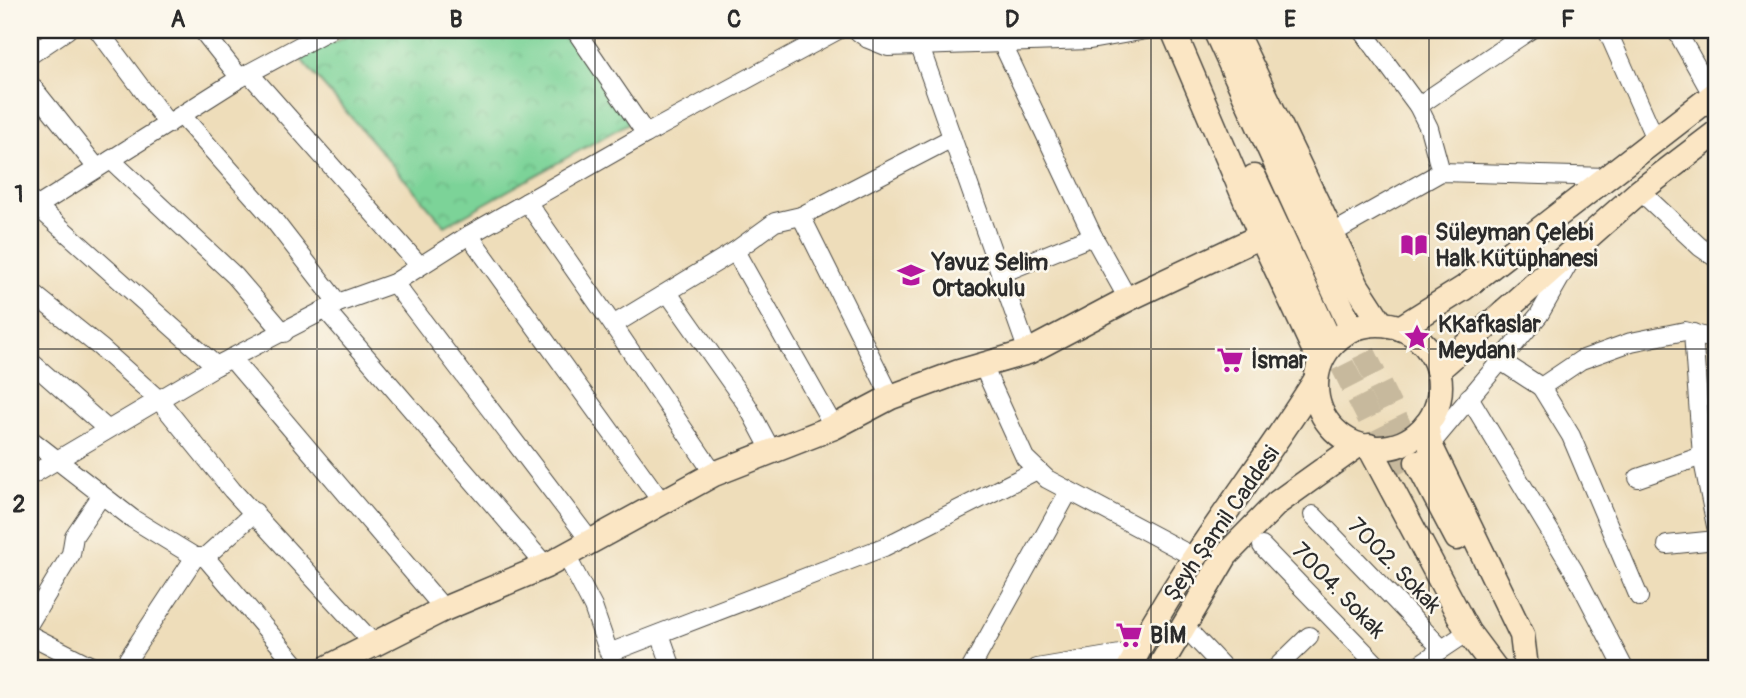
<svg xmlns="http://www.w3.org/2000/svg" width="1746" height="698" font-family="Pangolin,sans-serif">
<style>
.park{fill:url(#park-crowns);stroke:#547f62;stroke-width:2}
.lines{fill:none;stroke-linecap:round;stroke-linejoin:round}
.secondary-tunnel{stroke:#c7b99d;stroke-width:24;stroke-dasharray:24 12;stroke-linecap:butt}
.street-casing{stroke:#484640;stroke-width:20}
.secondary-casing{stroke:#484640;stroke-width:27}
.street{stroke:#fff;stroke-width:18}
.secondary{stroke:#fbe6c4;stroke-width:24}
.grid{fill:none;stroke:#2b2b2b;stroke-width:2;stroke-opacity:0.55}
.labels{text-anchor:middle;stroke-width:5;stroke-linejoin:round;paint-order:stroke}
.poi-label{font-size:23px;font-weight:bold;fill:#2b2b2b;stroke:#fbf7ec;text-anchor:start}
.street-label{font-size:23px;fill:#2b2b2b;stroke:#fbf7ec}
.neatline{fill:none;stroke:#2b2b2b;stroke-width:2.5}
.grid-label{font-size:23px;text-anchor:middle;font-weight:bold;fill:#2b2b2b}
</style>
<defs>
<pattern id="park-crowns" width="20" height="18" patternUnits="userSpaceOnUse" patternTransform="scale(1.75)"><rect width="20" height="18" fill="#7cd398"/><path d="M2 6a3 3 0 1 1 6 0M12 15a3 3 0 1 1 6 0" fill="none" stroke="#6bb583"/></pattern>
</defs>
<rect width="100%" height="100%" fill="#fbf7ec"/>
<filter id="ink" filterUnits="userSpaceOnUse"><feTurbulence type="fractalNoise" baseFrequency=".0143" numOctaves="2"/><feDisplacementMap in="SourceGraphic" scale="14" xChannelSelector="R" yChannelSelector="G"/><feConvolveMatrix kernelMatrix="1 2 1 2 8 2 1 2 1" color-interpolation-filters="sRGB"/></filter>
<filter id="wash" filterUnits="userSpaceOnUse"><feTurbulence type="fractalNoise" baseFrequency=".00686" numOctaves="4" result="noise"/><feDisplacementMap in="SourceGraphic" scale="28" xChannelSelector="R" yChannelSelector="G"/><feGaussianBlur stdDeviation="1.57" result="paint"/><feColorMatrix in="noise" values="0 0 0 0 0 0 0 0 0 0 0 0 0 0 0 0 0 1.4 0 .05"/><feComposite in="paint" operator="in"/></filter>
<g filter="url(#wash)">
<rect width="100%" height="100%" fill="#eeddba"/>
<polygon class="park" points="361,30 567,30 634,120 445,226 299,57"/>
</g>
<g filter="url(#ink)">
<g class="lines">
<g class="secondary-tunnel">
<polyline points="1348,321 1417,462"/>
<polyline points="1326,333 1398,475"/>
</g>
<g class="street-casing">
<g id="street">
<polyline points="98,30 168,124"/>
<polyline points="202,30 240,78"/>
<polyline points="575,30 646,134"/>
<polyline points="856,30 868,39 888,47 1090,40 1146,30"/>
<polyline points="996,30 1093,236 1128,299"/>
<polyline points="1362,30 1418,106 1429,128 1441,172"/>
<polyline points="1607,30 1656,141"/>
<polyline points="1676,30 1713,96"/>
<polyline points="919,44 1028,352"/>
<polyline points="30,55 67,30"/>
<polyline points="249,73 419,265"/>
<polyline points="30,84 97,168"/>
<polyline points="1418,106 1530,30"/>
<polyline points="182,116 269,214 338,303"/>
<polyline points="111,160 235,276 284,333"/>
<polyline points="1640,191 1700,247 1716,258"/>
<polyline points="31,201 216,366"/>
<polyline points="527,202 613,325 735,251 775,222 801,216 952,138"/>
<polyline points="30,211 240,78 329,30"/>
<polyline points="801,216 891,397"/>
<polyline points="469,235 661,501"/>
<polyline points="1328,244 1333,233 1441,172 1607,177"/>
<polyline points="735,251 834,427"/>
<polyline points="1002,273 1093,236"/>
<polyline points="394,283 591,542"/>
<polyline points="30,291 101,348 159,400 232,490 373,643"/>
<polyline points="668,293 747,405 772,452"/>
<polyline points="326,310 546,566"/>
<polyline points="613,325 714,474"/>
<polyline points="1693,333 1702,456 1716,526"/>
<polyline points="231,358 444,609"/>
<polyline points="30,361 107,429"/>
<polyline points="1501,361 1541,387 1581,360 1631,342 1685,331 1716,340"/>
<polyline points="983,366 1025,458 1047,479 1194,557"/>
<polyline points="1541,387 1571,436 1639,597"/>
<polyline points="1469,397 1574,571 1624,668"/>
<polyline points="30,439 133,519 195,557 205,557 299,668"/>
<polyline points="1430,445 1539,315 1571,259"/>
<polyline points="30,476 216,366 338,303 394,283 469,235 646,134 838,30"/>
<polyline points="1638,478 1702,456"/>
<polyline points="1313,515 1442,649"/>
<polyline points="1667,545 1716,540"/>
<polyline points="1262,546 1380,668"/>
<polyline points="566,555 593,607 609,653 884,547 1037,470"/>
<polyline points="205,557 255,512"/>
<polyline points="30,622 71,554 74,536 101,496"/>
<polyline points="1182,624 1224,668"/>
<polyline points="660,634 672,668"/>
<polyline points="30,635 95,668"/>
<polyline points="122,668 195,557"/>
<polyline points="971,668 1069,491"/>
<polyline points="1037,668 1138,651"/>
<polyline points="1276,668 1309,636"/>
<polyline points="1414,668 1468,632"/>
</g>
</g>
<g class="secondary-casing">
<g id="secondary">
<polyline points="1173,30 1261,236 1320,362"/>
<polyline points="1215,30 1348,321"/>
<polyline points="1234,30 1357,286 1381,323"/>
<polyline points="1254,177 1326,333"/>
<circle cx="1378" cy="386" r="62"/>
<polyline points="1400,328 1464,288 1716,93"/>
<polyline points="1438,370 1640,191 1716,133"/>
<polyline points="1426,425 1430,445 1522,635 1526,668"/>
<polyline points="1369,446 1468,632 1495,668"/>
<polyline points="1417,462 1457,538"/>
<polyline points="327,668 444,609 546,566 714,474 834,427 891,397 959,372 1028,352 1128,299 1261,236"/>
<path d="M1129 668C1181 565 1255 477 1316 380"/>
<polyline points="1159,668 1226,555 1277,503 1358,445"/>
</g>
</g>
<use href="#street" class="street"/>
<use href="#secondary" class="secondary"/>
</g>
</g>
<path class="grid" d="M317 30V668M595 30V668M873 30V668M1151 30V668M1429 30V668M30 349H1716"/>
<defs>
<g id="library-bare" transform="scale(2.1)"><path d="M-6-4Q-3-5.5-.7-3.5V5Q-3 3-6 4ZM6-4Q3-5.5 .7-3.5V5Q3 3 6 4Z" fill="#b5179e" stroke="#fbf7ec" stroke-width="2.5" paint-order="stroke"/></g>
<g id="school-bare" transform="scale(2.1)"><path d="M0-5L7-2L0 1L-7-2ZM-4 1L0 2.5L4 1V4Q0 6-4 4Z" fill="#b5179e" stroke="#fbf7ec" stroke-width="2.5" paint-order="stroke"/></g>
<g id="sight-bare" transform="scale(2.1)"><path d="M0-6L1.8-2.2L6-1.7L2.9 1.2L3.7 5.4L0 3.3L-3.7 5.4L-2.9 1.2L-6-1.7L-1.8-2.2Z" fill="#b5179e" stroke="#fbf7ec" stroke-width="2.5" paint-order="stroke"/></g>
<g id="supermarket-bare" transform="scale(2.1)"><path d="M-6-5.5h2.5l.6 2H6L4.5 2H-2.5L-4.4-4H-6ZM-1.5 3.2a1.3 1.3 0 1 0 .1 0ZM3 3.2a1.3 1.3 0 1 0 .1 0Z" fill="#b5179e" stroke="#fbf7ec" stroke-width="2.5" paint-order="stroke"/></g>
</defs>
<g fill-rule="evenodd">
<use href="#library-bare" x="1414" y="245"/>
<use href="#school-bare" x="911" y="275"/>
<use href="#sight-bare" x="1417" y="337"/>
<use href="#supermarket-bare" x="1230" y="360"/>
<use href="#supermarket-bare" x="1129" y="635"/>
</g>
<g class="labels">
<g class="poi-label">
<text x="1435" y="240">Süleyman Çelebi<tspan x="1435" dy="26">Halk Kütüphanesi</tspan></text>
<text x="932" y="270">Yavuz Selim<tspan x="932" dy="26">Ortaokulu</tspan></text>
<text x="1438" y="332">KKafkaslar<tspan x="1438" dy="26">Meydanı</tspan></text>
<text x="1251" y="368">İsmar</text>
<text x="1150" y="643">BİM</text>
</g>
<g class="street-label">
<text transform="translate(1221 523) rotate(-55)" y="8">Şeyh Şamil Caddesi</text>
<text transform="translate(1395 565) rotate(46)" y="8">7002. Sokak</text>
<text transform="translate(1339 590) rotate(46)" y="8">7004. Sokak</text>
</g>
</g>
<rect width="1746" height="698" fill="none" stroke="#fbf7ec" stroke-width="77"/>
<rect x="38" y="38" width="1670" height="622" class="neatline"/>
<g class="grid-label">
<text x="178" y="27">A</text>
<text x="456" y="27">B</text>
<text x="734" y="27">C</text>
<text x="1012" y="27">D</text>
<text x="1290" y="27">E</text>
<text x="1568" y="27">F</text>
<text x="19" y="202">1</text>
<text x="19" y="512">2</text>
</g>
</svg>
